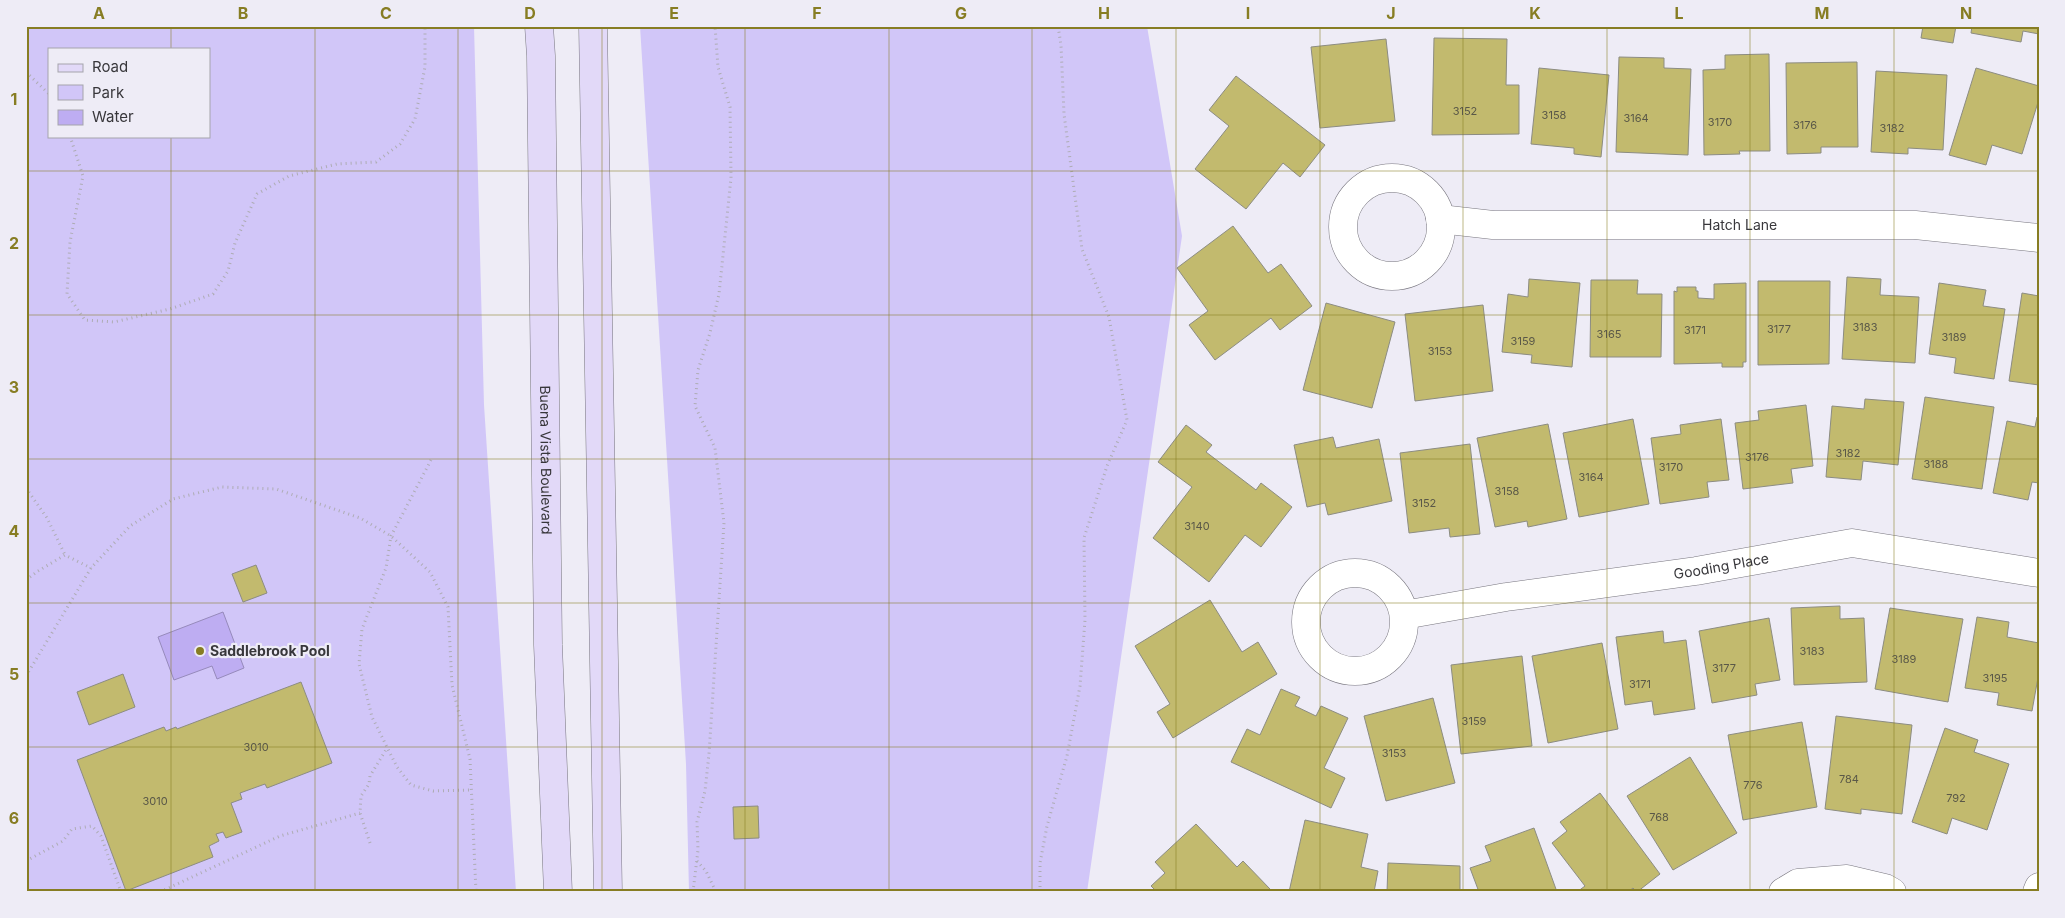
<svg xmlns="http://www.w3.org/2000/svg" width="2065" height="918" font-family="Inter,sans-serif">
<style>
.green{fill:#d1c6f8;fill-rule:evenodd}
.water{fill:#beadf2;stroke:#968abb}
.building{fill:#c2ba6e;stroke:#8c8c82}
.lines{fill:none;stroke-linecap:round;stroke-linejoin:round}
.minor-casing{stroke:#78767f;stroke-width:29}
.tertiary-casing{stroke:#78767f;stroke-width:29}
.secondary-casing{stroke:#78767f;stroke-width:29}
.path{stroke:#aeacb4;stroke-width:3;stroke-dasharray:1 4;stroke-linecap:butt}
.minor{stroke:#fff;stroke-width:28}
.tertiary{stroke:#fff;stroke-width:28}
.secondary{stroke:#e2d9f8;stroke-width:28}
.grid{fill:none;stroke:#877d23;stroke-width:1;stroke-opacity:0.55}
.poi-dot{fill:#877d23;stroke:#eeecf6;stroke-width:2}
.labels{text-anchor:middle;stroke-width:4.5;stroke-linejoin:round;paint-order:stroke}
.number-label{font-size:11px;fill:#5a5848}
.street-label{font-size:14px;fill:#38373b;stroke:#eeecf6}
.poi-label{font-size:14px;font-weight:bold;fill:#38373b;stroke:#eeecf6;text-anchor:start}
.neatline{fill:none;stroke:#877d23;stroke-width:2}
.grid-label{font-size:16px;text-anchor:middle;font-weight:bold;fill:#877d23}
</style>
<rect width="100%" height="100%" fill="#eeecf6"/>
<g class="green">
<path d="M26 26H474L484 405 516 892H26ZM49 49H209V136H49Z"/>
<polygon points="640,26 1147,26 1182,236 1087,892 689,892 686,764"/>
</g>
<polygon class="water" points="223,612 244,668 217,679 212,666 174,680 158,637"/>
<g class="building">
<polygon points="1923,26 1956,26 1953,43 1921,38"/>
<polygon points="1972,26 2039,26 2039,34 2023,31 2021,42 1971,33"/>
<polygon points="1434,38 1507,39 1506,85 1519,85 1519,134 1432,135"/>
<polygon points="1386,39 1395,121 1320,128 1311,47"/>
<polygon points="1769,54 1770,151 1739,151 1740,154 1704,155 1703,70 1725,69 1725,55"/>
<polygon points="1619,57 1664,58 1664,68 1691,69 1688,155 1616,152"/>
<polygon points="1857,62 1858,147 1821,147 1821,153 1787,154 1786,63"/>
<polygon points="1539,68 1609,75 1601,157 1574,154 1574,148 1531,144"/>
<polygon points="1976,68 2039,86 2039,99 2022,154 1992,145 1986,165 1949,155"/>
<polygon points="1876,71 1947,75 1943,150 1908,148 1908,154 1871,152"/>
<polygon points="1236,76 1325,145 1300,177 1283,163 1246,209 1195,169 1229,126 1209,110"/>
<polygon points="1233,226 1268,273 1281,264 1312,306 1280,330 1271,318 1215,360 1189,325 1208,311 1177,268"/>
<polygon points="1847,277 1881,279 1880,295 1919,297 1915,363 1842,359"/>
<polygon points="1529,279 1580,283 1572,367 1531,363 1532,355 1502,352 1508,294 1528,297"/>
<polygon points="1591,280 1638,280 1637,294 1662,294 1661,357 1590,357"/>
<polygon points="1758,281 1830,281 1829,364 1758,365"/>
<polygon points="1746,283 1746,362 1743,362 1743,367 1722,367 1722,363 1674,364 1674,291 1677,292 1677,287 1696,287 1696,291 1698,291 1698,298 1714,299 1714,284"/>
<polygon points="1939,283 1986,290 1983,306 2005,309 1994,379 1954,373 1956,358 1929,354"/>
<polygon points="2022,293 2039,296 2039,385 2009,381"/>
<polygon points="1326,303 1395,322 1372,408 1303,390"/>
<polygon points="1483,305 1493,391 1415,401 1405,314"/>
<polygon points="1925,397 1994,407 1982,489 1912,479"/>
<polygon points="1865,399 1904,402 1898,465 1863,461 1861,480 1826,477 1832,406 1864,409"/>
<polygon points="1806,405 1813,466 1791,469 1793,483 1743,489 1735,423 1759,420 1758,411"/>
<polygon points="2037,417 2039,417 2039,483 2032,482 2028,500 1993,493 2007,421 2035,427"/>
<polygon points="1633,419 1649,504 1579,517 1563,433"/>
<polygon points="1721,419 1729,480 1707,482 1709,497 1660,504 1651,438 1681,434 1680,425"/>
<polygon points="1548,424 1567,519 1528,527 1527,521 1495,527 1477,438"/>
<polygon points="1186,425 1212,445 1206,452 1256,490 1261,483 1292,507 1261,547 1245,535 1209,582 1153,538 1192,487 1158,462"/>
<polygon points="1333,437 1336,448 1379,439 1392,501 1328,515 1325,503 1307,507 1294,445"/>
<polygon points="1470,444 1480,534 1450,537 1449,528 1409,533 1400,453"/>
<polygon points="256,565 267,593 243,602 232,574"/>
<polygon points="1210,600 1242,652 1258,642 1277,674 1173,738 1157,712 1170,704 1135,646"/>
<polygon points="1840,606 1840,619 1864,618 1867,682 1794,685 1791,608"/>
<polygon points="1890,608 1963,619 1948,702 1875,689"/>
<polygon points="1977,617 2009,622 2007,637 2039,643 2039,672 2032,711 1997,705 1999,693 1965,688"/>
<polygon points="1769,618 1780,680 1755,684 1757,695 1712,703 1699,631"/>
<polygon points="1663,631 1664,643 1686,640 1695,709 1654,715 1652,701 1625,705 1616,637"/>
<polygon points="1602,643 1618,729 1548,743 1532,656"/>
<polygon points="1522,656 1532,746 1461,754 1451,665"/>
<polygon points="123,674 135,707 89,725 77,692"/>
<polygon points="301,682 332,763 267,788 265,784 240,793 242,799 231,803 242,832 226,838 223,832 216,834 219,841 209,846 213,857 126,891 77,760 164,727 166,731 176,727 177,729"/>
<polygon points="1281,689 1300,697 1295,706 1316,716 1321,706 1348,718 1324,768 1345,778 1331,808 1231,762 1247,729 1260,735"/>
<polygon points="1433,698 1455,783 1386,801 1364,716"/>
<polygon points="1836,716 1912,725 1902,814 1861,809 1861,814 1825,809"/>
<polygon points="1802,722 1817,807 1743,820 1728,735"/>
<polygon points="1945,728 1978,740 1974,752 2009,764 1987,830 1952,818 1947,834 1912,822"/>
<polygon points="1690,757 1737,833 1673,870 1627,796"/>
<polygon points="1600,793 1660,874 1637,892 1633,888 1628,892 1577,892 1585,886 1552,843 1567,831 1560,822"/>
<polygon points="758,806 759,838 734,839 733,807"/>
<polygon points="1305,820 1368,834 1361,867 1378,871 1374,892 1289,892"/>
<polygon points="1196,824 1237,867 1243,861 1270,889 1268,892 1157,892 1151,886 1165,873 1155,862"/>
<polygon points="1534,828 1557,892 1479,892 1470,868 1491,861 1485,846"/>
<polygon points="1388,863 1460,866 1460,892 1387,892"/>
</g>
<g class="lines">
<g class="minor-casing">
<g id="minor">
<circle cx="1392" cy="227" r="49"/>
<path id="s1" d="M1440 219 1493 225H1915L2039 238"/>
<circle cx="1355" cy="622" r="49"/>
<path id="s2" d="M1404 615 1506 597 1696 571 1852 543 2039 573"/>
<polyline points="1783,892 1798,883 1847,879 1885,888 1892,892"/>
</g>
</g>
<g class="tertiary-casing">
<polyline id="tertiary" points="2037,892 2039,887"/>
</g>
<g class="secondary-casing">
<g id="secondary">
<path id="s3" d="M539 26 541 56 548 645 558 892"/>
<polyline points="593,26 608,892"/>
</g>
</g>
<g class="path">
<polyline points="26,72 49,94"/>
<polyline points="70,136 83,176 70,242 67,294 85,320 114,322 170,309 213,294 228,271 235,243 257,194 289,176 337,164 376,162 400,144 415,119 425,67 425,26"/>
<polyline points="431,460 391,536 386,568 362,629 359,664 372,717 397,767 411,785 433,791 471,790"/>
<polyline points="26,488 47,518 65,555"/>
<polyline points="26,580 38,571 65,555 91,568"/>
<polyline points="26,676 91,568 130,526 173,499 222,487 276,489 360,518 391,536 430,572 448,607 452,685 470,759 476,892"/>
<polyline points="370,843 360,813 361,796 369,784 370,776 387,748"/>
<polyline points="26,861 63,841 72,829 92,826 101,836 121,892"/>
<polyline points="697,861 706,871 716,892"/>
<polyline points="160,892 280,836 360,813"/>
<polyline points="693,892 698,850 697,822 705,791 709,754 724,523 715,448 695,406 698,370 710,333 719,294 731,178 730,107 718,67 715,26"/>
<polyline points="1040,892 1040,863 1047,826 1067,756 1080,686 1085,620 1084,538 1107,466 1127,420 1109,317 1082,249 1064,114 1061,45 1058,26"/>
</g>
<use href="#minor" class="minor"/>
<use href="#tertiary" class="tertiary"/>
<use href="#secondary" class="secondary"/>
</g>
<path class="grid" d="M171 26V49M315 26V892M458 26V892M602 26V892M745 26V892M889 26V892M1032 26V892M1176 26V892M1320 26V892M1463 26V892M1607 26V892M1750 26V892M1894 26V892M171 136V892M26 171H2039M26 315H2039M26 459H2039M26 603H2039M26 747H2039"/>
<circle class="poi-dot" cx="200" cy="651" r="5"/>
<g class="labels">
<g class="number-label">
<text x="1465" y="115">3152</text>
<text x="1554" y="119">3158</text>
<text x="1636" y="122">3164</text>
<text x="1720" y="126">3170</text>
<text x="1805" y="129">3176</text>
<text x="1892" y="132">3182</text>
<text x="1865" y="331">3183</text>
<text x="1779" y="333">3177</text>
<text x="1695" y="334">3171</text>
<text x="1609" y="338">3165</text>
<text x="1954" y="341">3189</text>
<text x="1523" y="345">3159</text>
<text x="1440" y="355">3153</text>
<text x="1848" y="457">3182</text>
<text x="1757" y="461">3176</text>
<text x="1936" y="468">3188</text>
<text x="1671" y="471">3170</text>
<text x="1591" y="481">3164</text>
<text x="1507" y="495">3158</text>
<text x="1424" y="507">3152</text>
<text x="1197" y="530">3140</text>
<text x="1812" y="655">3183</text>
<text x="1904" y="663">3189</text>
<text x="1724" y="672">3177</text>
<text x="1995" y="682">3195</text>
<text x="1640" y="688">3171</text>
<text x="1474" y="725">3159</text>
<text x="256" y="751">3010</text>
<text x="1394" y="757">3153</text>
<text x="1849" y="783">784</text>
<text x="1753" y="789">776</text>
<text x="1956" y="802">792</text>
<text x="155" y="805">3010</text>
<text x="1659" y="821">768</text>
</g>
<g class="street-label">
<text dy="5" stroke="none"><textPath href="#s1" startOffset="300">Hatch Lane</textPath></text>
<text dy="5" stroke="none"><textPath href="#s3" startOffset="434">Buena Vista Boulevard</textPath></text>
<text dy="5" stroke="none"><textPath href="#s2" startOffset="321">Gooding Place</textPath></text>
</g>
<g class="poi-label">
<text x="210" y="656">Saddlebrook Pool</text>
</g>
</g>
<rect width="2065" height="918" fill="none" stroke="#eeecf6" stroke-width="55"/>
<rect x="48" y="48" width="162" height="90" fill="#eeecf6" stroke="#a5a4ab"/>
<rect x="58" y="64" width="25" height="8" fill="#e2d9f8" stroke="#a5a4ab"/>
<text x="92" y="72" font-size="15" fill="#38373b">Road</text>
<rect x="58" y="85" width="25" height="15" fill="#d1c6f8" stroke="#a5a4ab"/>
<text x="92" y="98" font-size="15" fill="#38373b">Park</text>
<rect x="58" y="110" width="25" height="15" fill="#beadf2" stroke="#a5a4ab"/>
<text x="92" y="122" font-size="15" fill="#38373b">Water</text>
<rect x="28" y="28" width="2010" height="862" class="neatline"/>
<g class="grid-label">
<text x="99" y="19">A</text>
<text x="243" y="19">B</text>
<text x="386" y="19">C</text>
<text x="530" y="19">D</text>
<text x="674" y="19">E</text>
<text x="817" y="19">F</text>
<text x="961" y="19">G</text>
<text x="1104" y="19">H</text>
<text x="1248" y="19">I</text>
<text x="1391" y="19">J</text>
<text x="1535" y="19">K</text>
<text x="1679" y="19">L</text>
<text x="1822" y="19">M</text>
<text x="1966" y="19">N</text>
<text x="14" y="105">1</text>
<text x="14" y="249">2</text>
<text x="14" y="393">3</text>
<text x="14" y="537">4</text>
<text x="14" y="680">5</text>
<text x="14" y="824">6</text>
</g>
</svg>
